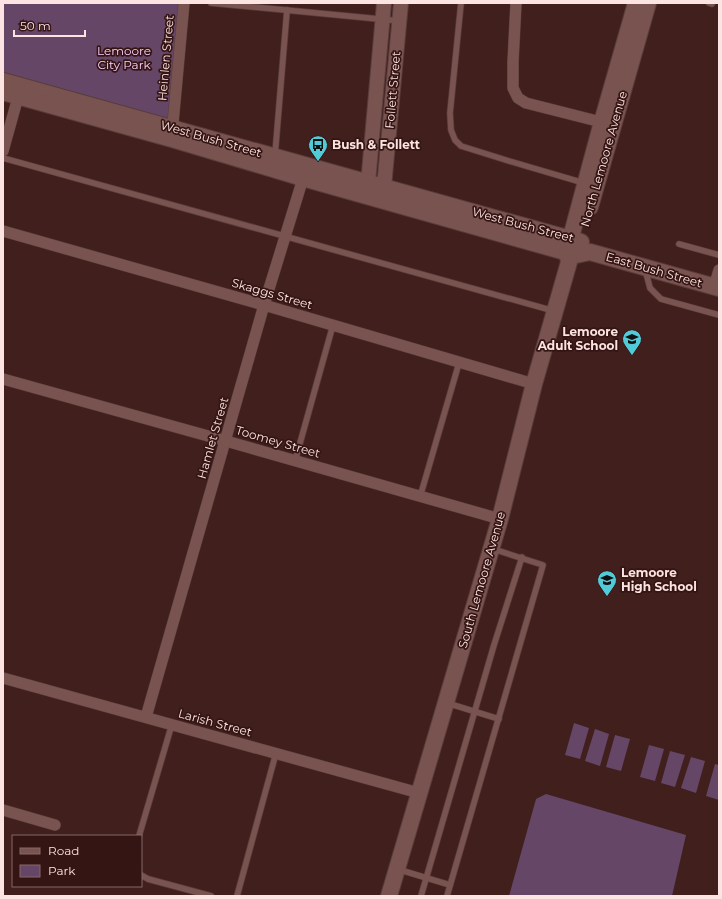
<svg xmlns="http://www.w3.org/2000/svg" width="722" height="899" font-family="Montserrat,sans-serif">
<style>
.green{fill:#654667}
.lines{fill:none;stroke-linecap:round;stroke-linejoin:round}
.service-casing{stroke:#593c3b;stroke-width:7}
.minor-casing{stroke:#593c3b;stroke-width:12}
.tertiary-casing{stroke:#593c3b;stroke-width:16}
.secondary-casing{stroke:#593c3b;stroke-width:18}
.service{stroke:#79534f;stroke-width:5.5}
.minor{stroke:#79534f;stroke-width:11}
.tertiary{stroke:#79534f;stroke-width:14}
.secondary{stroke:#79534f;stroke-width:16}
.labels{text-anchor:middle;stroke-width:3.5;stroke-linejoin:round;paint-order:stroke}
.park-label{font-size:12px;fill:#fbd1fc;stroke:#351513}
.street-label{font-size:12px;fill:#fce4e2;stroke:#351513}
.poi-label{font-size:12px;font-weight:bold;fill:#fce4e2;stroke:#351513;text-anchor:start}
</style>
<rect width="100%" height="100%" fill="#401f1c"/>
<g class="green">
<polygon points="3,3 184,3 172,127 3,81"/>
<polygon points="574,723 589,728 580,759 565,755"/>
<polygon points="595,729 609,734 600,766 585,761"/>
<polygon points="615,735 630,739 621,771 606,767"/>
<polygon points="649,745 664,749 655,781 640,777"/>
<polygon points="670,751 685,755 675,787 661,783"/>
<polygon points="691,757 705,761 696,793 681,788"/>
<polygon points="715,764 719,765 719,800 706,796"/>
<polygon points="546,794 686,835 672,896 509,896 536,799"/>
</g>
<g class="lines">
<g class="service-casing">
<g id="service">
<polyline points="211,3 400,21"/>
<polyline points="461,3 450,113 451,130 455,140 461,146 509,161 584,183"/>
<polyline points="709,3 712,4"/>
<polyline points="275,155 287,10"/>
<polyline points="3,158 554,311"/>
<polyline points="679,244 719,255"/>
<polyline points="645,269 650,288 661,299 719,315"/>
<polyline points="295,461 333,325"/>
<polyline points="420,497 459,363"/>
<polyline points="447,703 499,719"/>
<polyline points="139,836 172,724"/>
<polyline points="397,869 450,885"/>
<polyline points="141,875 148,879 211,896"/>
<polyline points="237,896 276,753"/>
<polyline points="421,896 494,645 522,557"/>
<polyline points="447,896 543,565 493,549"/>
</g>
</g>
<g class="minor-casing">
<g id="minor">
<polyline points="516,3 513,62 513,88 518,98 526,103 609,124"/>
<polyline points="172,134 184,3"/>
<polyline points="3,151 20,90"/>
<polyline points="3,231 264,305 534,384"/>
<polyline points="714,287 719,270"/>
<polyline points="3,379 226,441 500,519"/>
<polyline points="3,678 419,793"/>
<polyline points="146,717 264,305 305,172"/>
<polyline points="3,810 55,825"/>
</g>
</g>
<g class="tertiary-casing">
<g id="tertiary">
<polyline points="366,193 368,183 384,3"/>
<polyline points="381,197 384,187 401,3"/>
</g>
</g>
<g class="secondary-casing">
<g id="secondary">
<polyline points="3,81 581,242"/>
<polyline points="3,92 172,139 303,178 576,255 590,252 719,288"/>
<polyline points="590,207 648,3"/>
<polyline points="389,896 500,519 534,384 569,262 567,252 602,122 636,3"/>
</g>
</g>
<use href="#service" class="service"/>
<use href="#minor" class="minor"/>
<use href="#tertiary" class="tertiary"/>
<use href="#secondary" class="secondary"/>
</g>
<defs>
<g id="bus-pin" transform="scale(1)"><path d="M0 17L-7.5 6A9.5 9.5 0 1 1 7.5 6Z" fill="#52cbd9" stroke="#351513"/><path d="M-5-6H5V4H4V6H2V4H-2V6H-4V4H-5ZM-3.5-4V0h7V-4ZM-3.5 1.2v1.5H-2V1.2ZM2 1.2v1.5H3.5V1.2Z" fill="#111"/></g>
<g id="school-pin" transform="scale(1)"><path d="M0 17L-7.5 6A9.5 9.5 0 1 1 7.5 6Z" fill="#52cbd9" stroke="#351513"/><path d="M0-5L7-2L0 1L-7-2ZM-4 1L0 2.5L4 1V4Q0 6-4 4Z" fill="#111"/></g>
</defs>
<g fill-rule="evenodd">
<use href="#bus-pin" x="318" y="145"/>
<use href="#school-pin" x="632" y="339"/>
<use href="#school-pin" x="607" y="580"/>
</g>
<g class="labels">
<g class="park-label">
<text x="124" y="55">Lemoore<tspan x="124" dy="14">City Park</tspan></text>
</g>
<g class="street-label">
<text transform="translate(166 58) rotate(-85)" y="4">Heinlen Street</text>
<text transform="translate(393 90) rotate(-85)" y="4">Follett Street</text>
<text transform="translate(211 139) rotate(16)" y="4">West Bush Street</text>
<text transform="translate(604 159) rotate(-74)" y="4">North Lemoore Avenue</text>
<text transform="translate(523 225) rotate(15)" y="4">West Bush Street</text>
<text transform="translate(654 270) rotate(16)" y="4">East Bush Street</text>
<text transform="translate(272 294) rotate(16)" y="4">Skaggs Street</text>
<text transform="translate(213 438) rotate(-74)" y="4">Hamlet Street</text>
<text transform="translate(278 442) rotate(16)" y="4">Toomey Street</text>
<text transform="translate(482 580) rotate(-74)" y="4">South Lemoore Avenue</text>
<text transform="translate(215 723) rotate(15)" y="4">Larish Street</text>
</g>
<g class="poi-label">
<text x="332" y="149">Bush &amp; Follett</text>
<text x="618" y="336" text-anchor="end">Lemoore<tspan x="618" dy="14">Adult School</tspan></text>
<text x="621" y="577">Lemoore<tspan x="621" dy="14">High School</tspan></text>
</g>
</g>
<rect width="722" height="899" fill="none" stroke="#fce4e2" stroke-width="8"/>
<rect x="12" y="835" width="130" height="52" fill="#351513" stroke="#856866"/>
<rect x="20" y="848" width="20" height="6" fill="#79534f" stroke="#856866"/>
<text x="48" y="855" font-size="12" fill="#fce4e2">Road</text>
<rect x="20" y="865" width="20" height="12" fill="#654667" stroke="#856866"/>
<text x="48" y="875" font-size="12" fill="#fce4e2">Park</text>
<path d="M14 30v6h71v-6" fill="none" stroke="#fce4e2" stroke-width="2"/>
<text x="20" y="30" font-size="12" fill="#fce4e2" stroke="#351513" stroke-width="3" paint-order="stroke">50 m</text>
</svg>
